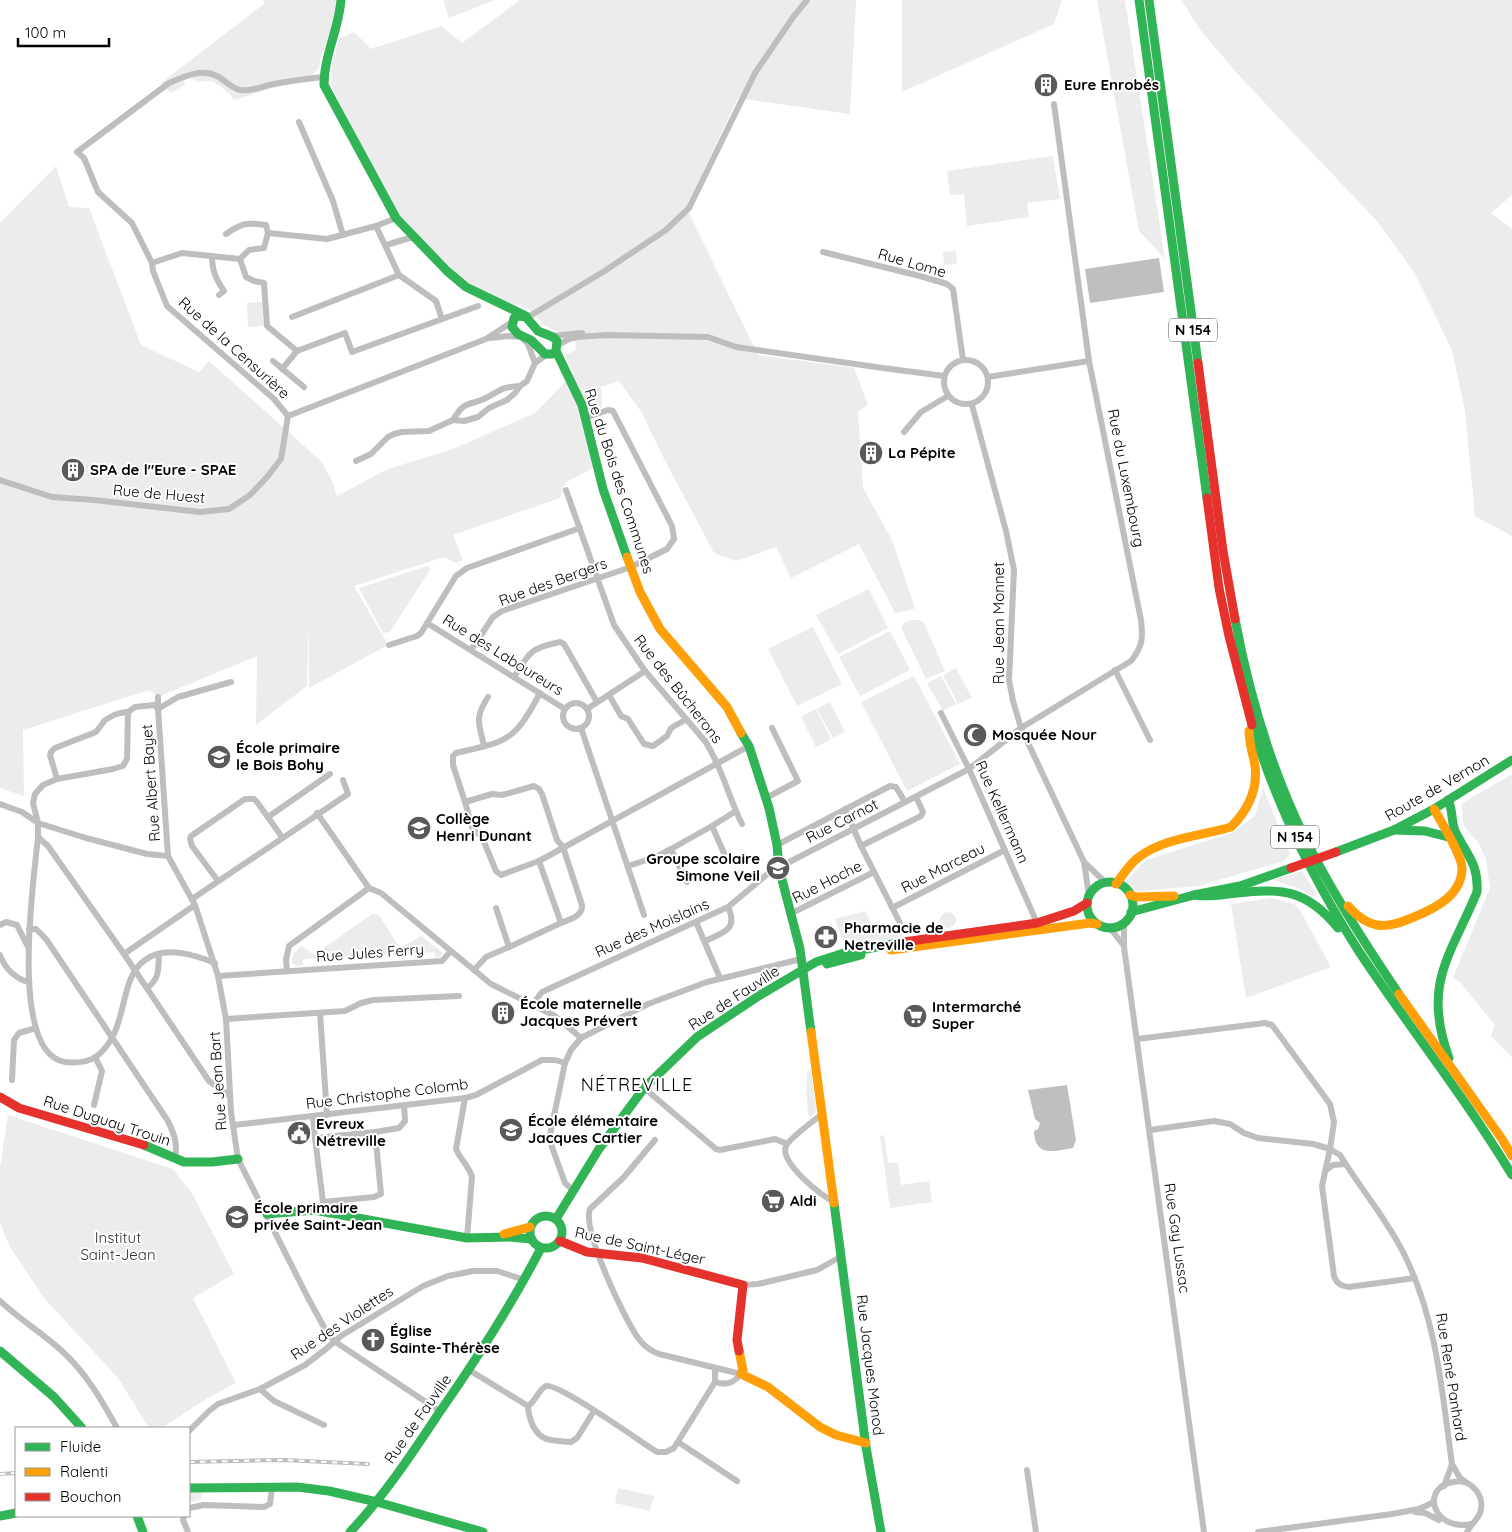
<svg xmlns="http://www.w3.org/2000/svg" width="1512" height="1532" font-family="Quicksand,sans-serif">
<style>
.green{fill:#ececec}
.water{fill:#bfbfbf}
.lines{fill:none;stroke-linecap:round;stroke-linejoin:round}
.street{stroke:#bebebe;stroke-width:6}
.fast{stroke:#30b455;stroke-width:9}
.slow{stroke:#ff9f0a;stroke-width:9}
.jam{stroke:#e5322d;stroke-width:9}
.rail-casing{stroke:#bebebe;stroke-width:4}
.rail{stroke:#fff;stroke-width:2;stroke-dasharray:5.5;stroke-linecap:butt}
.jam-bridge{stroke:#e5322d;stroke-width:9}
.labels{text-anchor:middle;stroke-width:4;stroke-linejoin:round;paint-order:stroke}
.shield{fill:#fff;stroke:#4c4c4c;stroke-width:1}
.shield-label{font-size:14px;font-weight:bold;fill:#000}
.poi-label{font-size:15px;font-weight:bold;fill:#000;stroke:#fff;text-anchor:start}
.street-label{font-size:15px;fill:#000;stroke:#fff}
.park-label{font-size:15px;fill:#333;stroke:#fff}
.quarter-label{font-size:18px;letter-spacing:1px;fill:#000;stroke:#fff}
</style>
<rect width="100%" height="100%" fill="#fff"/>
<g class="green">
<path d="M263 0H338L337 22 328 39 321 56 319 69 312 75 235 100C222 87 217 78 197 82L192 78 184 80 185 85 170 93 161 83 265 3Z"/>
<polygon points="443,0 495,0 449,18"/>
<path d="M520 0H856L850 114 738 98 686 207 758 355 854 368 868 405 858 412 863 488 892 540 915 608 911 610 895 613 859 544 791 578 776 547 736 561 714 553 662 455 642 413 619 381 601 387 602 407 591 416 584 418 593 468 565 483 560 498 453 535 463 560 456 563 444 557 354 586 388 645 309 688V621L307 686 256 725 257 656 158 697 149 690 23 730 24 796 0 788V223L56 166 69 207 89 208 141 345 199 372 209 361 321 461 332 481 337 496 388 469 453 449 535 413 574 373 565 355 576 350 573 331 561 333 543 325 530 310 516 304 506 303 481 291 460 277 405 222 392 205 333 90C329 69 333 57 340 38L354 32 371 49 441 26 462 43Z"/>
<polygon points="902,0 1062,0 1054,24 902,92"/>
<polygon points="1097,0 1125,0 1165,259 1139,231"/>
<polygon points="1181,0 1512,0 1512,195 1491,213 1512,229 1512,536 1475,516 1465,411 1452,350 1414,272 1376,220 1243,80 1201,31"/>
<polygon points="1053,156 1060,199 1027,203 1029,217 967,226 964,194 950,195 947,171"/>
<polygon points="956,251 957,264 944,265 943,252"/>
<polygon points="262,302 264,326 248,327 247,303"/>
<polygon points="427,566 431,568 390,632 383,633 359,588"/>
<polygon points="869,589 888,628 838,654 816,615"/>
<polygon points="912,620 919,620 924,623 945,671 926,679 901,628 905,622"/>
<polygon points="813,627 842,684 797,706 768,649"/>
<polygon points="890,631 910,670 860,696 839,657"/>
<polygon points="956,668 972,698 958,704 943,675"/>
<polygon points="914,676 960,764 907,791 861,702"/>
<polygon points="941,676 956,704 943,711 927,683"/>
<polygon points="830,702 845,732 833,738 817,709"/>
<polygon points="816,709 831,739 816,747 801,717"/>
<polygon points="1512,774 1512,1057 1491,1036 1495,1025 1460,982 1453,978 1490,888 1486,859 1478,842 1464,826 1461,804"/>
<polygon points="1263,788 1290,854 1284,861 1198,886 1131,892 1125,882 1146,860 1232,833 1255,816"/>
<polygon points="1302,871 1317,895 1313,897 1302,890 1274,880"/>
<polygon points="1271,898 1294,904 1300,910 1331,967 1246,998 1231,904"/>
<polygon points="865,911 875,930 899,926 903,935 899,939 844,946 835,919"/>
<circle cx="948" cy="920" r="8"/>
<path d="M372 914 379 915 400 948 421 936 443 953 440 957 435 958 434 952 303 959V965L297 966 292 963C291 954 296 951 302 946L314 955Z"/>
<path d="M811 1070 816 1109 815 1113 811 1117 808 1114C807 1106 805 1077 808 1071Z"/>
<polygon points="8,1115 173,1169 193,1195 234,1274 193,1298 236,1383 206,1399 162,1428 149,1428 118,1378 44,1298 10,1247 0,1223 0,1168"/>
<polygon points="884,1135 888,1163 898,1162 901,1185 929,1181 932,1202 890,1208 880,1136"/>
<polygon points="618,1488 654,1496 650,1511 615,1503"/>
<polygon points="189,1491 202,1491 201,1499 189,1503"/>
</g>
<g class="water">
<polygon points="1159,258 1164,292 1090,303 1085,269"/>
<path d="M1067 1085 1076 1140 1073 1148C1054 1151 1035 1158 1034 1131L1038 1129 1040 1123 1035 1119 1028 1090Z"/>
</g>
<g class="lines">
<g class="street">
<polyline points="299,122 333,201 343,235"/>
<polyline points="396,218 376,226 399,275 436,301 442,319"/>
<polyline points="268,233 327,239 376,226"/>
<path d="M226 234C242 223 247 222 266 225L268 233 264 248 249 250 240 259"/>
<polyline points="386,245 413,237"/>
<polyline points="823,252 920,276 947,284 953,289 963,360"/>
<path d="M212 256C212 271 216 279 224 291L219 295"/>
<polyline points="240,259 246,277 254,281 264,283 267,326 297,351"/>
<polyline points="152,263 182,253 240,259"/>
<polyline points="292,317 399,275"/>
<polyline points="528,317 603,272 666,230 689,208 755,73 794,16 807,0"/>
<polyline points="552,336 582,333"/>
<polyline points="490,338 508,336 521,337 528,344 535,363"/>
<polyline points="558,345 569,339 577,337 606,335 708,337 736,347 883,368 944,376"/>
<polyline points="297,351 345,333 352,352 478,306"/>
<circle cx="966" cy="382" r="22"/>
<polyline points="273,361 304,387"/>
<polyline points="282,369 297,351"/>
<polyline points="988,377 1089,361"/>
<polyline points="972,405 1006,531 1014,570 1009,680 1013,701 1021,728 1084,862 1089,895"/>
<path d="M288 416 274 399 167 306 153 271 152 263 132 223 98 192 84 158 77 152 169 83C183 77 201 68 217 76 225 80 231 88 240 90 251 92 263 86 274 84 290 81 306 79 323 77"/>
<path d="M453 420C464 401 467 406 484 399 500 391 500 387 520 386"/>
<polyline points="904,432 921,412 948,396"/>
<polyline points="356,461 371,454 388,437 394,434 402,432 429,431 453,420 464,421 478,417 489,408 507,400 515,393 520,386 527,381 535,363 546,355"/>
<polyline points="0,480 52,497 94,500 200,512 229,509 250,495 267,477 281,459 288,416 486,339 512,322"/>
<path d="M566 490 614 625 645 671 705 741C722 767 728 796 742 824"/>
<polyline points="427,623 565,709"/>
<polyline points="389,645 417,636 421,633 456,576 467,568 580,528"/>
<polyline points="471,650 493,617 502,611 631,567 667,549 674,539 672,526 613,411 608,410 585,418"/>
<polyline points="1115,670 1150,740"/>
<path d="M514 677C530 652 530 648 560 642L564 644 597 702"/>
<path d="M540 693C514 742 508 741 456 753L453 756V765L465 802 473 830 482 837 496 871 501 875 539 861 749 746"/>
<polyline points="609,695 621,716 628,719 644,744 653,746 667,736 671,728 685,720"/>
<polyline points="158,697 158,709 178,697 231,682"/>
<circle cx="576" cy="716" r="13"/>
<polyline points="587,709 645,671"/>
<polyline points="128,712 135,707 154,705 158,709 168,856 195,905 218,976 226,1019 231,1112 238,1159 307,1296 325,1329 334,1341 441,1412"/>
<path d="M128 712 127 759 123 766 113 769 57 779 43 785 35 794 33 803 38 823V837C34 878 8 1053 65 1062 76 1063 88 1063 97 1056 130 1030 117 980 145 960 165 945 195 955 215 963"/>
<polyline points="941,713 969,769 1037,923"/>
<polyline points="581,728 644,915"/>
<path d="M484 746C479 723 474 719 488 697"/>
<polyline points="57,779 50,755 51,752 55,748 96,732 105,720 114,715 120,713 128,712"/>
<polyline points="766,798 798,781 772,728"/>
<path d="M465 802 492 794 502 795 534 786 539 789 542 794 557 840 563 847 582 905C583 916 570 919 561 923L539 861"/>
<polyline points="0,804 22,812 38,823 86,838 147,854 168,856"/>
<polyline points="845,809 861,846 901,925"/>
<polyline points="317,813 369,888 381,893 491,984 555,1016 581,1038"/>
<polyline points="268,817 330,774"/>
<polyline points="38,837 48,846 124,954 209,1081 230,1096"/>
<polyline points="777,845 890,786 896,787 905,802"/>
<polyline points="861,846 921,816 923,812 916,797"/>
<polyline points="727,860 712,826 736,811"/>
<polyline points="1084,862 1106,883"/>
<polyline points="628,866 656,857 671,849"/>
<polyline points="218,881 192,846 190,839 191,836 245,799 254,799 257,802 282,837"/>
<polyline points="687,882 671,849 712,826"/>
<polyline points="192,899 348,794 343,780"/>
<polyline points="496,908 509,947 561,923"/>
<polyline points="892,908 1005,850"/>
<polyline points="792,913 874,872"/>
<polyline points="696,922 720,978"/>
<polyline points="1124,923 1124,947 1204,1532"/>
<polyline points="0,925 6,922 17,925 28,947"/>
<polyline points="1110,928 1124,946"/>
<path d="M29 929H36L46 939 168 1121C174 1134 178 1143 175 1158"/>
<path d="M705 941C722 933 739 930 728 907"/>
<polyline points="124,954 195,905"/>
<path d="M0 955C5 968 15 978 28 982"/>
<polyline points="474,970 486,957 509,947"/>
<polyline points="287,971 286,960 289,946 369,888"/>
<polyline points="218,976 442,961 451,951"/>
<path d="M147 988C160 978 158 970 159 954"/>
<path d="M533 1004 542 992 728 907 770 872 969 769 1021 728 1131 661C1143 646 1143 638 1141 620L1089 361 1054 104"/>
<polyline points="320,1013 327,1115"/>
<polyline points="226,1019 345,1011 361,1003 373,1000 459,996"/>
<path d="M1137 1039 1265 1023 1272 1025 1330 1104 1334 1122 1330 1149 1322 1186 1334 1276C1337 1284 1341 1286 1349 1287L1415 1278"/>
<polyline points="12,1080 14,1040 19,1033 36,1028"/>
<polyline points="644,1088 716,1149 720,1150 775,1139 787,1144"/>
<path d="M465 1098 456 1149C460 1159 469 1166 472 1177L467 1238"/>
<polyline points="94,1105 102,1071 95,1057"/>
<polyline points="313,1116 315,1138"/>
<path d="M824 1117H818C810 1124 790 1138 786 1146 779 1162 821 1196 834 1202"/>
<polyline points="234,1125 465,1098 476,1095 542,1060 555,1060 565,1063"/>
<path d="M1150 1130 1214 1121 1230 1124 1244 1133 1258 1138 1313 1144 1330 1149 1340 1155C1360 1188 1387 1219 1404 1254 1437 1320 1442 1392 1452 1464L1460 1478 1467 1483"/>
<polyline points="375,1132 399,1128 405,1121 404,1105"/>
<path d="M655 1140 624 1177 590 1209C582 1230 624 1318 638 1338 643 1345 651 1351 659 1354L741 1374C734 1383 726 1386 715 1382V1368"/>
<polyline points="1326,1170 1333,1165 1345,1164"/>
<polyline points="574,1191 565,1183 552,1147 550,1135 565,1063 571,1050 581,1038 648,1004 707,982 801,959"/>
<polyline points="319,1211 323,1202 374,1197 381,1194 375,1132 315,1138 323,1202"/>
<polyline points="743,1285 758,1284 817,1270 842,1256"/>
<path d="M0 1301C20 1320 44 1334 63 1352 87 1374 102 1401 117 1428"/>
<polyline points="469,1370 528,1406"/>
<polyline points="260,1389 274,1401 324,1425"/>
<path d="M528 1406C535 1402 539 1389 546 1386 559 1383 641 1442 657 1452H666L674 1448 715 1382"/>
<path d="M528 1406C528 1414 530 1419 533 1426 542 1443 553 1440 571 1442L577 1438 594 1411"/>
<polyline points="189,1431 209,1411 218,1404 260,1389 305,1365 326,1349 341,1336 423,1286 448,1276 473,1271 497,1271 525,1280"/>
<polyline points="678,1442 737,1481"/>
<polyline points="1027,1470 1036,1532"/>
<polyline points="1444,1486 1452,1464"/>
<polyline points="189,1508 204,1505 264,1507 270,1504 272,1487"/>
<polyline points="1415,1512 1425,1513 1439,1520"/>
<polyline points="184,1516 183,1520 188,1532"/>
<polyline points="1258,1532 1392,1514 1419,1509 1434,1502"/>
<path d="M1467 1532C1470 1526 1477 1520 1480 1513 1486 1496 1471 1478 1453 1482 1419 1488 1434 1532 1471 1524"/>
</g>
<g class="fast">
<path d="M341 0C339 29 324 55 324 85L396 218 447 271 466 287 526 316"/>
<polyline points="1139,0 1207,498"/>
<polyline points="1149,0 1198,363"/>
<polyline points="556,351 552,354 545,354 531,340 518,334 512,327 514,318 519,316 526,317 538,331 553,337 557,341 556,351 582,405 603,489 627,557"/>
<path d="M1235 619C1249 694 1271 769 1305 838 1332 893 1365 944 1399 994"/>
<path d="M1252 725C1276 804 1314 881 1358 950 1408 1026 1465 1097 1512 1175"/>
<polyline points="741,733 749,746 769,808 777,845 779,868 800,949 811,1032"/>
<path d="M1448 800C1453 809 1451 821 1455 831 1466 854 1479 864 1477 892 1450 957 1422 984 1449 1058"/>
<polyline points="1394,830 1425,831 1448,837"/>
<polyline points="1336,852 1394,830 1434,809 1512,760"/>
<circle cx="1110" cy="905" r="23"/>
<path d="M1194 895C1209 897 1222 895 1237 893 1283 887 1308 891 1338 928"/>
<polyline points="1131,912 1194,895 1240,886 1291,868"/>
<polyline points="827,964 861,955"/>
<polyline points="144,1145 184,1162 212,1162 238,1159"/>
<polyline points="834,1203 866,1447 881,1532"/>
<polyline points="267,1214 314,1210 467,1238 510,1237 531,1239"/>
<circle cx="546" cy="1232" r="16"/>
<polyline points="556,1219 599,1149 644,1088 697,1037 757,997 816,962 844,953 904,942"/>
<polyline points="0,1351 54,1397 82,1428"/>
<polyline points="189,1488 297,1487 329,1491 377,1502 483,1532"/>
<polyline points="0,1516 16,1513"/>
<polyline points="137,1516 143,1532"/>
<path d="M350 1532C384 1496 411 1455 439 1413 476 1360 511 1306 541 1248"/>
</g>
<g class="slow">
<polyline points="627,557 640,592 660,629 727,707 741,733"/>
<path d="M1116 884C1123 875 1129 864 1139 857 1164 838 1201 836 1231 827 1248 810 1258 791 1255 766 1253 754 1249 743 1249 731"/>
<polyline points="1130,895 1137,897 1174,896"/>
<path d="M1348 906C1355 914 1365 923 1377 925 1389 927 1402 922 1414 917 1436 908 1462 895 1462 868 1462 855 1441 822 1434 809"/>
<polyline points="891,950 1090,923 1097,924"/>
<polyline points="1399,994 1502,1139 1512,1156"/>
<polyline points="811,1032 834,1203"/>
<polyline points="504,1234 530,1227"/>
<polyline points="739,1351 743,1370 741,1374 768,1387 820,1427 836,1435 866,1443"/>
</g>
<g class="jam">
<polyline points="1198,363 1223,551 1235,619"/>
<polyline points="1207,498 1219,588 1229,636 1252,725"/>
<polyline points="904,942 1037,923 1074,911 1087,903"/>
<polyline points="0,1097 19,1108 144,1145"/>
<polyline points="560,1241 587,1252 642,1258 743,1285 737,1340 739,1351"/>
</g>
<g class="rail-casing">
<g id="rail">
<polyline points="189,1462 283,1460 368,1464"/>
<polyline points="0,1474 16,1473"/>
</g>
</g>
<use href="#rail" class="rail"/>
<polyline class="jam-bridge" points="1291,868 1336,852"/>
</g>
<defs>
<g id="building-disc" transform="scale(1.25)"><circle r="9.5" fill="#595959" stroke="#fff"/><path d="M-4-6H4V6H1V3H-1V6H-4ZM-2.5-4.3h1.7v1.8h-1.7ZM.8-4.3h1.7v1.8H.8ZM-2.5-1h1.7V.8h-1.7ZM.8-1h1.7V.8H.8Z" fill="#fff"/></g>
<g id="mosque-disc" transform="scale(1.25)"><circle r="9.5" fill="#595959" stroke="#fff"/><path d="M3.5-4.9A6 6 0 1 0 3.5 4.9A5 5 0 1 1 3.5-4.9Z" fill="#fff"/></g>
<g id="school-disc" transform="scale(1.25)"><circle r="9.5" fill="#595959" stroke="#fff"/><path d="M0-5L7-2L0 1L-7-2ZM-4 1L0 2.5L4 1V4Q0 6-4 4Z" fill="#fff"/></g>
<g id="pharmacy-disc" transform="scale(1.25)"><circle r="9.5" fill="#595959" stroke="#fff"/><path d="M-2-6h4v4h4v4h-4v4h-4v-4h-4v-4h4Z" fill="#fff"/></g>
<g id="supermarket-disc" transform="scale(1.25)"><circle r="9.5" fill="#595959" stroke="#fff"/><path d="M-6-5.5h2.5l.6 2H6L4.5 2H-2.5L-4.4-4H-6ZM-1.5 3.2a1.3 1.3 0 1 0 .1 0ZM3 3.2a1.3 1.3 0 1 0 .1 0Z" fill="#fff"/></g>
<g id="civic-disc" transform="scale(1.25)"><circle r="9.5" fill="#595959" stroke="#fff"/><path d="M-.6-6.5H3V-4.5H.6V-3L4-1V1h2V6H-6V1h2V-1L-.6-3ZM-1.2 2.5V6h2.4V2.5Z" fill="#fff"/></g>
<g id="church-disc" transform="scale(1.25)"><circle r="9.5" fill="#595959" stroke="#fff"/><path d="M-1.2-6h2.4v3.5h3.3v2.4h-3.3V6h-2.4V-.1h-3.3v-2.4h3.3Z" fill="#fff"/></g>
</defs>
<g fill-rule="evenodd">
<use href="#building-disc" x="1046" y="85"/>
<use href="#building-disc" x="871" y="453"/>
<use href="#building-disc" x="73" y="470"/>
<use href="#mosque-disc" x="975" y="735"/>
<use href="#school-disc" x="219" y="757"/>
<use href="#school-disc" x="419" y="828"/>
<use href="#school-disc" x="778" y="868"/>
<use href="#pharmacy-disc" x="826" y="937"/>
<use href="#building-disc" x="503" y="1013"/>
<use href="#supermarket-disc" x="915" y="1016"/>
<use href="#school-disc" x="511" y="1130"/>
<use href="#civic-disc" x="299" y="1133"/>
<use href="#supermarket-disc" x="773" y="1201"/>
<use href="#school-disc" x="237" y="1217"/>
<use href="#church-disc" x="373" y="1340"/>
</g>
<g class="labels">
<g class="shield">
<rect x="1169" y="318.5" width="48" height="23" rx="4"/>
<rect x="1271" y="825.5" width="48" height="23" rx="4"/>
</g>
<g class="shield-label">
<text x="1193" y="335">N 154</text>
<text x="1295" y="842">N 154</text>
</g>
<g class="poi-label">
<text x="1064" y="90">Eure Enrobés</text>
<text x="888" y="458">La Pépite</text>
<text x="90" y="475">SPA de l"Eure - SPAE</text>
<text x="992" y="740">Mosquée Nour</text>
<text x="236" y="753">École primaire<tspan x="236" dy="17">le Bois Bohy</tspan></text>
<text x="436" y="824">Collège<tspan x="436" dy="17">Henri Dunant</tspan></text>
<text x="760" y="864" text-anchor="end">Groupe scolaire<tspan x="760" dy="17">Simone Veil</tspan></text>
<text x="844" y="933">Pharmacie de<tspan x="844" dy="17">Netreville</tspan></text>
<text x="520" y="1009">École maternelle<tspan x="520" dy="17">Jacques Prévert</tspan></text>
<text x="932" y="1012">Intermarché<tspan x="932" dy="17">Super</tspan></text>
<text x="528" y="1126">École élémentaire<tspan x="528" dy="17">Jacques Cartier</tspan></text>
<text x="316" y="1129">Evreux<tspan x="316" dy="17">Nétreville</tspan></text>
<text x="790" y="1206">Aldi</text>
<text x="254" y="1213">École primaire<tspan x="254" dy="17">privée Saint-Jean</tspan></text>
<text x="390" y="1336">Église<tspan x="390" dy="17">Sainte-Thérèse</tspan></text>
</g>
<g class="street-label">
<text transform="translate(912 263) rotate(16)" y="5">Rue Lome</text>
<text transform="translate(234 348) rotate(42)" y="5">Rue de la Censurière</text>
<text transform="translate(1126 478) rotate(79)" y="5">Rue du Luxembourg</text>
<text transform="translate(619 481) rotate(72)" y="5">Rue du Bois des Communes</text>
<text transform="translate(159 494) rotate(5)" y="5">Rue de Huest</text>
<text transform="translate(553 582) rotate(-20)" y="5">Rue des Bergers</text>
<text transform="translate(999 623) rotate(-90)" y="5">Rue Jean Monnet</text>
<text transform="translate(503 655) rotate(32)" y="5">Rue des Laboureurs</text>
<text transform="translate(678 689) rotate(52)" y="5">Rue des Bûcherons</text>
<text transform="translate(151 783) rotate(-94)" y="5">Rue Albert Bayet</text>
<text transform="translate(1437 788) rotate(-30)" y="5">Route de Vernon</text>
<text transform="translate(1002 812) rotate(66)" y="5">Rue Kellermann</text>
<text transform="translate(842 821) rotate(-27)" y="5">Rue Carnot</text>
<text transform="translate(943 868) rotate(-27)" y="5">Rue Marceau</text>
<text transform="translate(827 882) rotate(-27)" y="5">Rue Hoche</text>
<text transform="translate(652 928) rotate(-24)" y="5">Rue des Moislains</text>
<text transform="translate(370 953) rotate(-4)" y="5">Rue Jules Ferry</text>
<text transform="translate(734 998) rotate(-33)" y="5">Rue de Fauville</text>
<text transform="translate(218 1081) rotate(-94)" y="5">Rue Jean Bart</text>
<text transform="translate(387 1094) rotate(-7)" y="5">Rue Christophe Colomb</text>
<text transform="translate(107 1121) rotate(18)" y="5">Rue Duguay Trouin</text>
<text transform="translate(1177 1238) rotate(82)" y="5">Rue Gay Lussac</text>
<text transform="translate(640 1246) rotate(12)" y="5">Rue de Saint-Léger</text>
<text transform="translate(342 1323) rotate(-34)" y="5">Rue des Violettes</text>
<text transform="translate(870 1365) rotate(83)" y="5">Rue Jacques Monod</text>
<text transform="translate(1451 1377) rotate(81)" y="5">Rue René Panhard</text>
<text transform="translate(418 1419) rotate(-55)" y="5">Rue de Fauville</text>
</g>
<g class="park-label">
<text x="118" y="1243">Institut<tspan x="118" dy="17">Saint-Jean</tspan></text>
</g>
<g class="quarter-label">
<text x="637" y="1091">NÉTREVILLE</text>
</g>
</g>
<rect x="15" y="1427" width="175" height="90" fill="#ffffff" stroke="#999999"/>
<rect x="25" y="1443" width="25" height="8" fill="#30b455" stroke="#999999"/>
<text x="60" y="1452" font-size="15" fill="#000000">Fluide</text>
<rect x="25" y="1468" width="25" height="8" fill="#ff9f0a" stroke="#999999"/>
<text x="60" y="1477" font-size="15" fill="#000000">Ralenti</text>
<rect x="25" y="1493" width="25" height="8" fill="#e5322d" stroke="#999999"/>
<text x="60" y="1502" font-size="15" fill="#000000">Bouchon</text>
<path d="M18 38v8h91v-8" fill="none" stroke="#000000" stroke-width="2.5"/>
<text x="25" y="38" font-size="15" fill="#000000" stroke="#ffffff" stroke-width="4" paint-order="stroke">100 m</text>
</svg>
